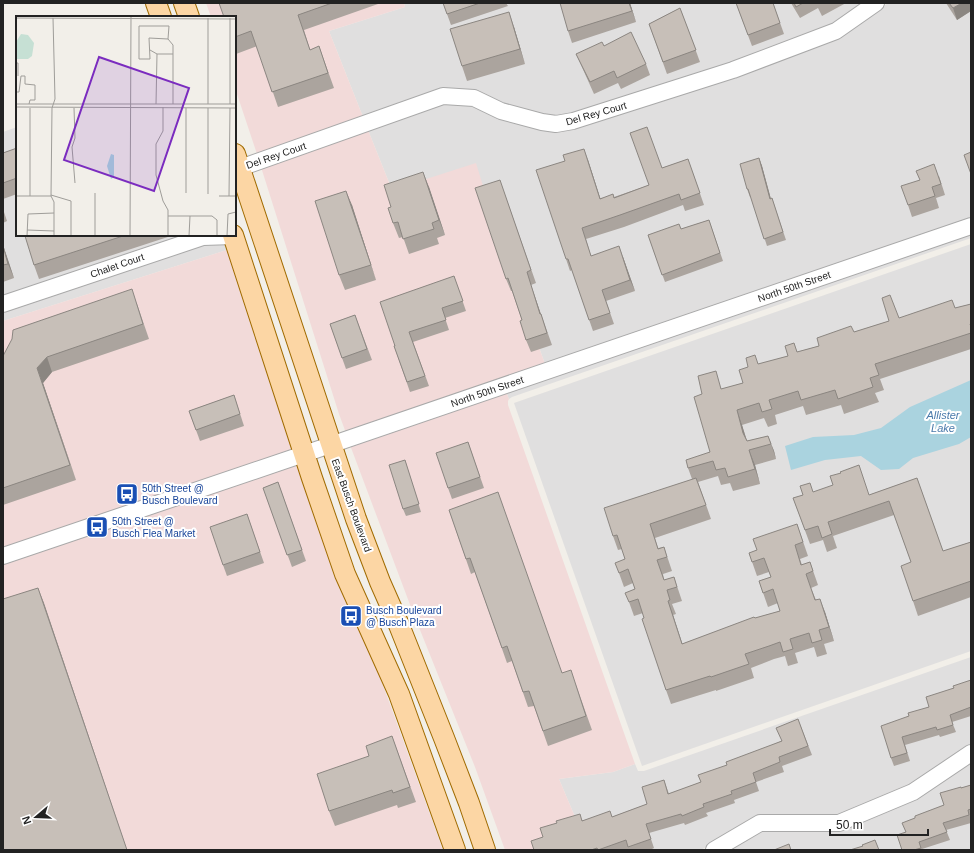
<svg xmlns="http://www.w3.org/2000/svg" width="974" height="853" font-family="Arial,sans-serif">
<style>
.residential{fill:#e0dfdf}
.commercial{fill:#f2dad9}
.water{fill:#aad3df}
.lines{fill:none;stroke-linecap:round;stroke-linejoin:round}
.minor-casing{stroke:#a9a9a9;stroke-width:18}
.major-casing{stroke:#a06b00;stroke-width:22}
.minor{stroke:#fff;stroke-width:16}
.major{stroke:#fcd6a4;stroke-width:20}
.wall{fill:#aba49e}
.shaded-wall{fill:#8b8681}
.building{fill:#c7bfb8;stroke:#8b8681}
.labels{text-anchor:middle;stroke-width:4;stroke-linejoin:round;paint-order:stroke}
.street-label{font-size:10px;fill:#222;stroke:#fff}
.transit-label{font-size:10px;fill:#164399;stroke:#fff;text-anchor:start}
.water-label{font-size:11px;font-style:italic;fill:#4a7aab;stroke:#fff}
.inset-road{fill:none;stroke:#9f9d99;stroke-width:1}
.view{fill:#7b2cbf;fill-opacity:0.15;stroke:#7b2cbf;stroke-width:2}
.inset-edge{fill:none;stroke:#222;stroke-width:2}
</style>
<rect width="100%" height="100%" fill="#f2efe9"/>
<g class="residential">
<polygon points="404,3 864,3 832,25 731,63 572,115 557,117 545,115 504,104 475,92 363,117 329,31 405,7"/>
<polygon points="888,3 971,3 971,218 545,364 495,225 392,190 368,130 443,103 472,105 540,128 840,36"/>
<polygon points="17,127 17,235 225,235 230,249 3,321 3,132"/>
<polygon points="971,233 971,238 512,397 509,399 506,392"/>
<polygon points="971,244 971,651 642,766 514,403"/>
<polygon points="971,657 971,745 910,786 838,816 756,817 701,850 589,850 559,779 613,772 635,764 638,771 644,771"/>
<polygon points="971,762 971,850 728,850 762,830 838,830"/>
</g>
<g class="commercial">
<polygon points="206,3 404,3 405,7 329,31 363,117 257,154 235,88 235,17 211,17"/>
<polygon points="368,130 392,190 476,163 495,225 545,364 346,433 339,414 261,167"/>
<polygon points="230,249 295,450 3,549 3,321"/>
<polygon points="506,392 509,399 508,401 508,405 635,764 613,772 559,779 589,850 505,850 475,767 412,610 350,445"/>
<polygon points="299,463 368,644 443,850 3,850 3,563"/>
</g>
<polygon class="water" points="971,380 971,437 959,444 913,458 899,469 881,470 861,456 825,460 791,470 785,446 813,437 854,435 881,428 910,407"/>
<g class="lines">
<g class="minor-casing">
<g id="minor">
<polyline points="240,168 443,96 474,98 501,111 542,122 556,124 573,121 733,70 836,31 876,3"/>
<polyline points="3,304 203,237 233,236"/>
<polyline points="3,556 304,454 971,226"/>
<polyline points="714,850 760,823 839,823 913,792 971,753"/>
</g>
</g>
<g class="major-casing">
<g id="major">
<polyline points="156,3 161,17"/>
<polyline points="184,3 189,17"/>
<polyline points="235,154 356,519 380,582 399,625 444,738 469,803 485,850"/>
<polyline points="233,235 312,478 345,574 399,694 455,850"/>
</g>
</g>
<use href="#minor" class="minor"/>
<use href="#major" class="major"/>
</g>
<g class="wall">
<polygon points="219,3 378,3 378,4 304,30 310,50 319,46 334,88 278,107 257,46 236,54 235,51 235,17"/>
<polygon points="443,3 506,3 508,6 451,25"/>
<polygon points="630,3 636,22 572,43 568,31"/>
<polygon points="736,3 773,3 784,34 752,46"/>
<polygon points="791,3 846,3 822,16 818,8 800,18"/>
<polygon points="946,3 971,3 971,11 957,20"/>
<polygon points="680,8 700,62 667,74 649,24"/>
<polygon points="514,27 525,64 467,81 462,66"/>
<polygon points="604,46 646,64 650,75 621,89 618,83 594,94 581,65 576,54"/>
<polygon points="17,148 17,194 3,199 3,153"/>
<polygon points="759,158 762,166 771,199 772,198 786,240 767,246 751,197 750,197 747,189"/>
<polygon points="688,159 704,205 685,211 683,205 624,227 586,239 591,256 623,257 635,291 606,301 614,324 593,331 572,270 570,271 566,259 588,160 600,198 614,197 649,185 662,168"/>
<polygon points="939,176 945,195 936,198 939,208 912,217 908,205"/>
<polygon points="429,187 445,235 437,238 439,244 409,254 403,237 399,238 393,223"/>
<polygon points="504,192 536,283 531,285 541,314 552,345 531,352 526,340 522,320 512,291 511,291 506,279"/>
<polygon points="352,205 376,280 345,290 339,275"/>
<polygon points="3,209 7,221 3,223"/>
<polygon points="709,220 723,261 665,282 648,235 681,229"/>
<polygon points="28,235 174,235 39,279 34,265"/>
<polygon points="3,245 14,278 3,282"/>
<polygon points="454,276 466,311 445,318 449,330 413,342 429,386 410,392 394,346"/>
<polygon points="137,304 149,339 52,372 43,383 76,480 3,505 3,356"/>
<polygon points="971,304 971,349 880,379 884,390 875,393 879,402 844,414 841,405 806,415 803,406 775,415 777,424 768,427 764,418 742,425 747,441 768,436 774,451 776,459 755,465 760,484 733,491 730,483 721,485 718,476 698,482 711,519 655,538 658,548 664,547 672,571 663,574 664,580 674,577 682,601 672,604 676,614 673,615 682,644 755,618 780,611 778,603 768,607 759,581 771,577 769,572 757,576 749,553 757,550 797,524 808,556 800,559 802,565 810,562 818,585 811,588 816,600 825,612 834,641 824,644 827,654 817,657 814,647 795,653 798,663 788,666 785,656 774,659 751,668 754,678 716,691 716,690 671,704 666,690 643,613 634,616 629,602 635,589 633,583 624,587 619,573 625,559 622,549 618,550 613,536 692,479 688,468 710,452 722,389 743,383 759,364 788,356 794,343 797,352 819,346 854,332 899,318 955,308"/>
<polygon points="355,315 372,360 346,369 330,324"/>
<polygon points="234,395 244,426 200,441 189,411"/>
<polygon points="468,442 484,488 452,499 448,488"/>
<polygon points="405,460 421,512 406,516 403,509"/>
<polygon points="917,478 943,551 971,542 971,597 918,616 913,601 911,562 894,515 833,536 837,548 827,552 823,540 810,544 793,498 813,492 869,495"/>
<polygon points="278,482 306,561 292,567 263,488"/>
<polygon points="449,510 562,673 576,685 592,730 548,746 534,706 528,707 512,661 507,663 475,572 471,574"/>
<polygon points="247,514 264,563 227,576 223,565"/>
<polygon points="971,680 971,716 952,722 956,732 940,737 939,735 905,745 910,761 894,766 891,758 909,716 929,707 954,688"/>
<polygon points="798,719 812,755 782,766 784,772 756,782 759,791 734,800 735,803 706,813 708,816 685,825 684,823 649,833 654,848 650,850 534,850 543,837 557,823 612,817 647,804 664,780 669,794 701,782 727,765 781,741"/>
<polygon points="392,736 416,802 398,808 397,805 335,826 329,811 369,756"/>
<polygon points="971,785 971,823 946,830 950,840 922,849 922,850 902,850 906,832 915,818 944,805 961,788"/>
</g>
<g class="shaded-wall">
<polygon points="629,3 630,3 636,22 632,11"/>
<polygon points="962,3 971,3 971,11 957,20 953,8"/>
<polygon points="509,12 514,27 525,64 520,49"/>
<polygon points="584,149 588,160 604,210 600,199"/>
<polygon points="759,158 762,166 773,207 770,199"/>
<polygon points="423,172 429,187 445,235 439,220"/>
<polygon points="346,191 352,205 376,280 371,265"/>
<polygon points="3,245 14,278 8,264"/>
<polygon points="619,246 623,257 635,291 630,280"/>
<polygon points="527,272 531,285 545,327 540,314"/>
<polygon points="47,357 52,372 43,383 76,480 37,368"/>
<polygon points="737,410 742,425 749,448 743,433"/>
<polygon points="768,436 774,451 776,459 771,444"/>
<polygon points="749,450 755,465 760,484 755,469"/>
<polygon points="38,588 44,603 127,850"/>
<polygon points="820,599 825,612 834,641 829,627"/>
<polygon points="668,601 673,615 687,658 682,644"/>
</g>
<g class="building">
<polygon points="219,3 332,3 298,15 310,50 319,46 328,73 272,92 251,31 235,37 235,17 224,17"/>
<polygon points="443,3 480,3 447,14"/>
<polygon points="560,3 629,3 632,11 568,31"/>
<polygon points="736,3 773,3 780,23 748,35"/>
<polygon points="794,3 803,3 796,7"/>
<polygon points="949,3 962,3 953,8"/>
<polygon points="680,8 696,50 663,62 649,24"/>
<polygon points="509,12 520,49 462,66 450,29"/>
<polygon points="631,32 646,64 617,78 614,71 590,82 576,54 602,42 604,46"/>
<polygon points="647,127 662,168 688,159 700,193 681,200 679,194 620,215 582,228 591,256 619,246 630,280 602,290 610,313 589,320 568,259 566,259 536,170 565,161 563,155 584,149 600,199 613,194 614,198 649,185 630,133"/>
<polygon points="17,148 17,178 3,183 3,153"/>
<polygon points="971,152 971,174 964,155"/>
<polygon points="759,158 770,199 772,198 783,232 764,239 748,189 747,189 740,164"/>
<polygon points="934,164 941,184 932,187 935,196 908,205 901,186 920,180 916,171"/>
<polygon points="423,172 439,220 432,223 434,229 403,239 398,222 393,223 388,208 391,207 384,185"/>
<polygon points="500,180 531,270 527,272 540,314 541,314 547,333 526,340 520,321 522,320 508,278 506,279 475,188"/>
<polygon points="346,191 371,265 339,275 315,201"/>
<polygon points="709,220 720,253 662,275 648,235 679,224 681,229"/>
<polygon points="28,235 126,235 34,265 25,236"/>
<polygon points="3,246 8,264 3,265"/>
<polygon points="454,276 463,301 442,308 446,320 409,332 425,376 407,382 394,346 395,346 380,302"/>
<polygon points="132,289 143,324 47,357 37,368 70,465 3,488 3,356 12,339 13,330"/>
<polygon points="890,295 899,318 952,300 955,308 971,304 971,323 970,324 971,327 971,333 875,364 879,375 870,378 873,387 838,399 835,390 801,400 798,391 769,400 772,409 762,412 759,403 737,410 743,433 747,441 768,436 771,444 749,450 755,469 728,477 725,468 716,470 713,461 688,468 686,460 710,452 694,397 702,394 698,376 716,371 721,389 743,383 739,370 748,367 746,358 755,355 758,364 788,356 785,346 794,343 797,352 819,346 817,338 851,326 854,332 889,321 882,298"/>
<polygon points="355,315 367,349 342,358 330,324"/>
<polygon points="234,395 240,414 196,430 189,411"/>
<polygon points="468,442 480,477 448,488 436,453"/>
<polygon points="405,460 419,504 403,509 389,465"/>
<polygon points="859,465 869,495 917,478 943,551 971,542 971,581 913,601 901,566 911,562 889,501 828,522 832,534 822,538 818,526 805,530 793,498 803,495 800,486 810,483 813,492 833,485 830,476 841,473 840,472"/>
<polygon points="696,478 706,505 650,524 658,549 664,547 667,557 657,560 664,580 674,577 677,587 667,590 670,600 668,601 682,644 754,617 755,618 780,611 773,589 763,593 759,581 771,577 764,558 752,562 749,553 757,550 753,539 797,524 803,542 795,545 801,565 810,562 813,571 806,574 815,600 820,599 829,627 819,630 822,640 812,643 809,633 790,639 793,649 783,652 780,642 769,646 745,654 749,664 711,677 710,676 666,690 642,619 644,618 638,599 629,602 625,593 635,589 628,569 619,573 615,563 625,559 617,535 613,536 604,508"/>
<polygon points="278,482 302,550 287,555 263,488"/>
<polygon points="498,492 562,673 571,670 586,716 543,731 529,691 523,692 507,646 502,648 470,558 466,559 449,510"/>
<polygon points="247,514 260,552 223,565 210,527"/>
<polygon points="38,588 127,850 3,850 3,599"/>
<polygon points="971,680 971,707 950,715 953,725 937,730 936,727 902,737 907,753 891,758 881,726 909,716 908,713 929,707 926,697 954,688 953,686"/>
<polygon points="798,719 808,746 779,757 780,762 753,773 756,782 731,791 732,794 703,804 704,807 682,816 681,814 646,824 651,839 628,847 626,840 598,850 597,848 591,850 534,850 531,841 543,837 540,828 557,823 556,821 580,814 582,821 610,811 612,817 647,804 642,787 664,780 668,794 701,782 698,775 727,765 726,762 782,741 776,728"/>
<polygon points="392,736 410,787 393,793 392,790 329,811 317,774 369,756 366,746"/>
<polygon points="971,785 971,809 968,810 969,815 943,823 947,832 919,842 921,848 914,850 902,850 897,835 906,832 902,823 915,818 915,816 944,805 940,793 961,787 961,788"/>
<polygon points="875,840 879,850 850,850 863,846 862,845"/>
<polygon points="789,844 791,850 774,850"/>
</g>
<defs>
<g id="bus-square" transform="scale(1.15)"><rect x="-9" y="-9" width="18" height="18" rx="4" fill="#1a4fb4" stroke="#fff"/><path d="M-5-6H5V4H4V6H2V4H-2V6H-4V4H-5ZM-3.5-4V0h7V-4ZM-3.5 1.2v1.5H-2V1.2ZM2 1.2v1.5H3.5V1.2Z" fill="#fff"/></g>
</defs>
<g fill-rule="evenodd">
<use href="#bus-square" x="127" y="494"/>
<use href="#bus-square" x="97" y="527"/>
<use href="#bus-square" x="351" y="616"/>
</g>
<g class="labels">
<g class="street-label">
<text transform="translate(596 113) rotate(-16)" y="4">Del Rey Court</text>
<text transform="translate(276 155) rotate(-19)" y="4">Del Rey Court</text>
<text transform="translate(117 265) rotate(-19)" y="4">Chalet Court</text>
<text transform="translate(794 286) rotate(-19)" y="4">North 50th Street</text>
<text transform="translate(487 391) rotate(-19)" y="4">North 50th Street</text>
<text transform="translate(352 505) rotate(70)" y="4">East Busch Boulevard</text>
</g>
<g class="transit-label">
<text x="142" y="492">50th Street @<tspan x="142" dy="12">Busch Boulevard</tspan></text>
<text x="112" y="525">50th Street @<tspan x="112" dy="12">Busch Flea Market</tspan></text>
<text x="366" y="614">Busch Boulevard<tspan x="366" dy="12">@ Busch Plaza</tspan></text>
</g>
<g class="water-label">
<text x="943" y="419">Allister<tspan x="943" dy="13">Lake</tspan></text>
</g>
</g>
<g transform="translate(16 16)">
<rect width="220" height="220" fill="#f2efe9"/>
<path d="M5 18 12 19 18 27 16 40 12 43H0V26Z" fill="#c6e0d4"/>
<path d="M95 138 98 139V161L95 163 91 150Z" fill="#aad3df"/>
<path class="inset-road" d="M0 2 220 3M37 2 39 83 36 92 35 180 38 186V220M152 23 133 22 134 43H123V10H153L152 23 157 29V88M134 34 141 38 140 88M141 38H157M0 47H2V60M0 76H3L5 60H9V68L19 69V84H14L13 88M0 88H220M192 88V2M214 88V2M0 91 220 92M147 91V115L140 128V159L147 185 152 194V220M58 92 59 122 56 131 59 167M79 177V220M170 177V92M192 178V92M35 179 55 185V220M0 180H35M14 180V92M203 180H220M213 180 214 92M152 200H196L201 204V220M11 214 38 215M11 220 12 198 38 197M114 220 115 0M173 220 174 200M211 220 212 198 220 196"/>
<path class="view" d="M83 41 173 72 138 175 48 144Z"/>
<rect width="220" height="220" class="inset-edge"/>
</g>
<rect width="974" height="853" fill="none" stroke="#222222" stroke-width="8"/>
<g transform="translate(36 817) rotate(251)" stroke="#ffffff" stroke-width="3" paint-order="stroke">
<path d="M0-3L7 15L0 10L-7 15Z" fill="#222222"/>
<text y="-6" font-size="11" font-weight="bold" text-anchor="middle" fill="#222222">N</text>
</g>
<path d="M830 829v6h98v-6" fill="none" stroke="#222222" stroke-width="2"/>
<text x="836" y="829" font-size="12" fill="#222222" stroke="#ffffff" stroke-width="3" paint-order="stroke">50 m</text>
</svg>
